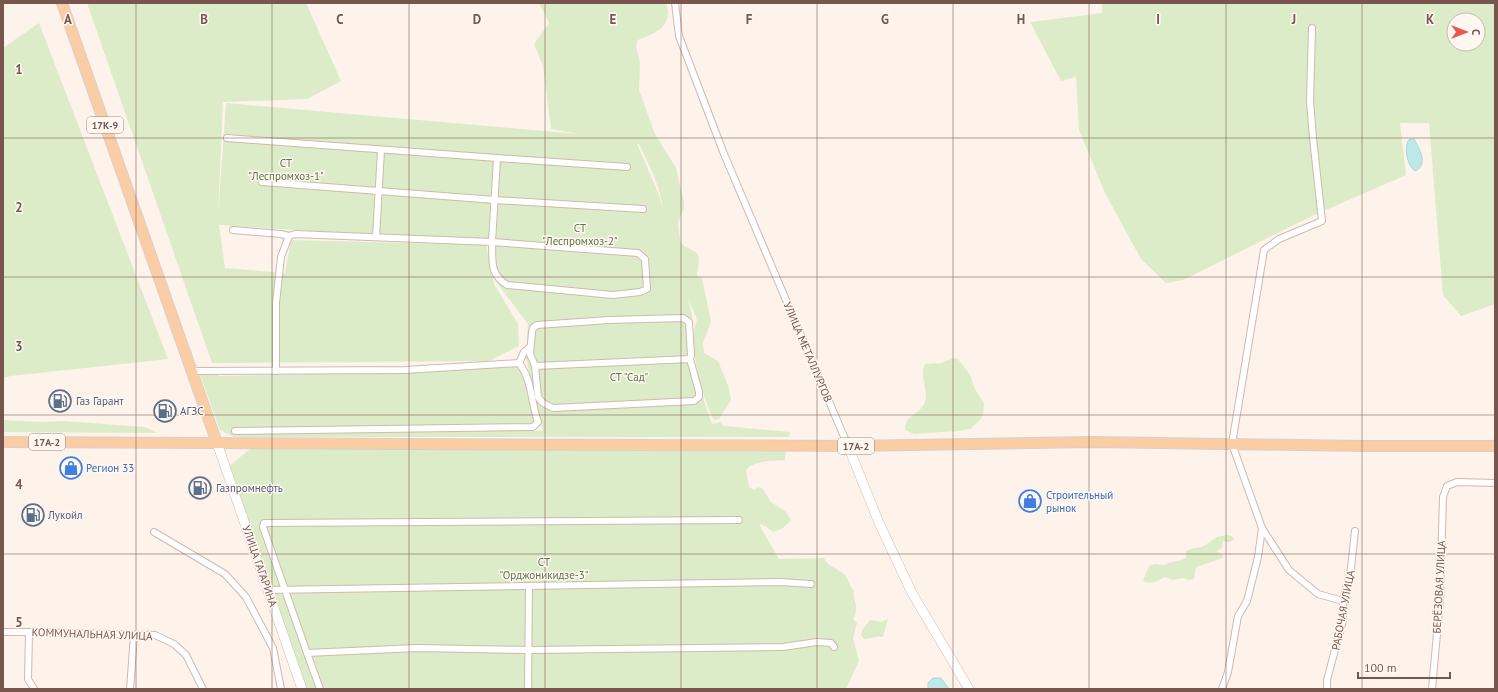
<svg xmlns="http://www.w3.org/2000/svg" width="1498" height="692" font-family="'PT Sans',sans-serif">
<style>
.green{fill:#dcecc8;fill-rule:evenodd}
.water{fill:#bee8e7;stroke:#a4dada}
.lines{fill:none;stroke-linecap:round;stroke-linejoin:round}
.street-casing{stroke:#d0b9af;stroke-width:8}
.secondary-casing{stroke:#d6bbaf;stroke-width:10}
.primary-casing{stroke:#d9d0cd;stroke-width:12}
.street{stroke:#fff;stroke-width:6}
.secondary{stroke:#fff;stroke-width:9}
.primary{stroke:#fbcda4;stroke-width:10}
.grid{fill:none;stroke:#79564d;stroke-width:1;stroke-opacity:0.55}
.labels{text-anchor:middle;stroke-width:3;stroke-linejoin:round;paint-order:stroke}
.shield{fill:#fff8f2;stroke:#a1877e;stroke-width:1}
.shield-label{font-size:10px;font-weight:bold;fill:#79564d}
.park-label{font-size:11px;fill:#5a7941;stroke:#fff8f2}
.street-label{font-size:11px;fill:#79564d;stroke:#fff8f2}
.service-label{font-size:11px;fill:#4e5e75;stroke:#fff8f2;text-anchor:start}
.shop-label{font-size:11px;fill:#366cbe;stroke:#fff8f2;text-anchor:start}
.grid-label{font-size:13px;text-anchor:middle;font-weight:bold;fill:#79564d;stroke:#fff8f2;stroke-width:3;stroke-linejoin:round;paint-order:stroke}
</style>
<rect width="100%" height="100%" fill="#fdf3eb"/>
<g class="green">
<path d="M87 3H306L341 81 307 99 223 102 218 217 226 103 579 134 551 129 543 66 534 44 549 23 539 3H666C674 26 656 33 638 40L636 46 640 62 639 90 655 134 676 168 684 202V208L678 223 680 240 683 245 697 253 699 258 697 276 702 278 711 322 703 343 704 353 718 361 729 388 731 400 719 419 714 420C702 399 687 342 697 320L688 298 692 316 691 336 694 360 702 395 712 424 720 422 724 426 790 432 789 437H234L220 430 200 375 215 374 220 376 405 372 517 366C529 377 530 405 535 421L531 424 302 428 543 431 526 358 528 324 496 282 492 265 493 243 219 225 225 268 285 273 291 240 486 245 494 284 518 324 519 346 489 361 212 363ZM637 144H639C649 165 661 187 663 210L659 195Z"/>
<path d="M1102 3H1495V304L1461 316 1443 295 1429 123H1400L1406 175 1312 216 1183 280 1166 283 1141 259 1105 193 1079 130 1076 77 1061 81 1030 22 1102 13ZM1454 20H1478V44H1454Z"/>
<polygon points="39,23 168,359 11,376 3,378 3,48"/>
<path d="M954 358 958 359 970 375 975 389 984 403 983 414 980 420 970 429 959 431 914 434 905 430C904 415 921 414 925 402 929 390 919 376 925 364L941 363Z"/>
<polygon points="3,420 41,422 64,421 145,427 157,433 3,432"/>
<path d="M250 449H703L706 451H786L785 460C774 461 753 460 746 470L749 487 754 490 758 487 763 489 771 502 785 511 791 520 783 528 773 532 765 526 760 524 761 528 779 559 824 558C829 568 836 567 844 574 849 579 849 586 854 591 853 597 855 600 856 605 857 610 855 615 853 619L857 623 853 638 859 661 846 689H304L228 467Z"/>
<path d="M1227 535 1232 536 1234 540 1229 542 1223 541 1222 548 1216 551 1222 554 1223 558 1196 567 1194 579 1189 580 1183 578 1173 580 1165 577C1157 581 1152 585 1143 581L1149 566 1155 564 1165 565C1171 561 1179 562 1186 558V551L1194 548 1202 547 1217 537Z"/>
<path d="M888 619 883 637C876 636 871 639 864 639L861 635 862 630 870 620 881 622Z"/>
</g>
<g class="water">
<path d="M1410 139H1414C1419 148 1429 165 1415 171 1407 166 1403 144 1410 139Z"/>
<polygon points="933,678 941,678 949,689 928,689 928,683"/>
</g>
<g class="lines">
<g class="street-casing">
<g id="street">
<polyline points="675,3 679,36 724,154 848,446"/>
<polyline points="1312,28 1310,101 1313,138 1322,221 1279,239 1264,250 1232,444 1262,528 1289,570 1318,594 1343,601"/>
<polyline points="227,138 497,158"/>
<polyline points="262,182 495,200 643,209"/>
<polyline points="233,230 281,234 289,236"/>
<polyline points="376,237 381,150"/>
<polyline points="519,363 524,352 530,347"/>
<polyline points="535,366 690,359 691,355 689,322 683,318 609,320 537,325 533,328 532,332 530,354 535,366 538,397 543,403 553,408 694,401 699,397 699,392 690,359"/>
<path d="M192 371 405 370 519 363C532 379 531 403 538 422L533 427 235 431"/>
<path d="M276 371V303L281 257 289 236 295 234 492 242C493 262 489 273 507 285L613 295 640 292 647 289 645 259 638 253 492 242 497 158 627 167"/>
<polyline points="739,520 264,523 263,527 307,653 417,648 529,650 783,647 817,642 831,643 834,647"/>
<polyline points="154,532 225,574 246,597 273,648 281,689"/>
<polyline points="268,590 780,582 811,584"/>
<polyline points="3,632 29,632 155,635 174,644 186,655 203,689"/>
<polyline points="29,632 28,679 34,689"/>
<polyline points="307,653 320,689"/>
<polyline points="130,689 134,635"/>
<polyline points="528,689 529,586"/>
<polyline points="1222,689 1228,672 1238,616 1247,601 1258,557 1262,528"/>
<polyline points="1327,689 1327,680 1343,620 1343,601 1351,568 1355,531"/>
<polyline points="1432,689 1440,600 1443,497 1447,486 1457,482 1495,483"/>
</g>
</g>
<g class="secondary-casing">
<g id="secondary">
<polyline points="217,443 302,689"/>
<polyline points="848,446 879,523 912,593 969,689"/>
</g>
</g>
<g class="primary-casing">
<g id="primary">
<polyline points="62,3 217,443"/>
<polyline points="3,442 848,446 1094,442 1363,446 1495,446"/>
</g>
</g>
<use href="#street" class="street"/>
<use href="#secondary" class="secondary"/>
<use href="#primary" class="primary"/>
</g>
<path class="grid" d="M136 3V689M272 3V689M409 3V689M545 3V689M681 3V689M817 3V689M953 3V689M1089 3V689M1226 3V689M1362 3V689M3 138H1495M3 277H1495M3 415H1495M3 554H1495"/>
<defs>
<g id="fuel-ring" transform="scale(1.15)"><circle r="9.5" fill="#fff8f2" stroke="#5c6f8a" stroke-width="1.5"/><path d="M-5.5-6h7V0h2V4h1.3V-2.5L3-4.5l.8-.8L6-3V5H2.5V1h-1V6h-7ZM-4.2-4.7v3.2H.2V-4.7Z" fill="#5c6f8a"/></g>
<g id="shop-ring" transform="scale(1.15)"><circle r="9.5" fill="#fff8f2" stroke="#3f7fe0" stroke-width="1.5"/><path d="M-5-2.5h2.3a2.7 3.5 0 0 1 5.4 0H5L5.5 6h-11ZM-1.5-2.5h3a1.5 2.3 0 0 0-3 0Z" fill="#3f7fe0"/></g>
</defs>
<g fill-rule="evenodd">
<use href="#fuel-ring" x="60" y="401"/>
<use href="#fuel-ring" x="165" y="411"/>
<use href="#shop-ring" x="71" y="468"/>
<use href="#fuel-ring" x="200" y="488"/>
<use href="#shop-ring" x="1030" y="501"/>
<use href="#fuel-ring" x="33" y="515"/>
</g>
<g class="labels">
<g class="shield">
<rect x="87" y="117" width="36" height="16" rx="3"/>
<rect x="29" y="434" width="36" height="16" rx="3"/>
<rect x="838" y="438" width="36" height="16" rx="3"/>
</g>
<g class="shield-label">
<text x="105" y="129">17К-9</text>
<text x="47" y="446">17А-2</text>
<text x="856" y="450">17А-2</text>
</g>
<g class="park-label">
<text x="286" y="167">СТ<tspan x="286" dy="13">"Леспромхоз-1"</tspan></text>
<text x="580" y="232">СТ<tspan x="580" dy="13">"Леспромхоз-2"</tspan></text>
<text x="629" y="381">СТ "Сад"</text>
<text x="544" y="566">СТ<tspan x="544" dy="13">"Орджоникидзе-3"</tspan></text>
</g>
<g class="street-label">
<text transform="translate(808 352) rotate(67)" y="4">УЛИЦА МЕТАЛЛУРГОВ</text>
<text transform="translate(260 566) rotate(71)" y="4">УЛИЦА ГАГАРИНА</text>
<text transform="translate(1439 587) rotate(-87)" y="4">БЕРЁЗОВАЯ УЛИЦА</text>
<text transform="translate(1343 610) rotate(-79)" y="4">РАБОЧАЯ УЛИЦА</text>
<text transform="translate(92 634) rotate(2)" y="4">КОММУНАЛЬНАЯ УЛИЦА</text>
</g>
<g class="service-label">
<text x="76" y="405">Газ Гарант</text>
<text x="180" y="415">АГЗС</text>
<text x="216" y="492">Газпромнефть</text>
<text x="48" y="519">Лукойл</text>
</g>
<g class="shop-label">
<text x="86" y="472">Регион 33</text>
<text x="1046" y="499">Строительный<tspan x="1046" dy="13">рынок</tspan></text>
</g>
</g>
<g class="grid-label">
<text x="68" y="24">A</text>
<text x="204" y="24">B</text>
<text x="340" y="24">C</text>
<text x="477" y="24">D</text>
<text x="613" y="24">E</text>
<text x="749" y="24">F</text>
<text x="885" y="24">G</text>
<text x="1021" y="24">H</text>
<text x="1158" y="24">I</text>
<text x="1294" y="24">J</text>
<text x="1430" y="24">K</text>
<text x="19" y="74">1</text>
<text x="19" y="212">2</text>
<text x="19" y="351">3</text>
<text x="19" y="489">4</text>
<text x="19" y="627">5</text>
</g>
<rect width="1498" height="692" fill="none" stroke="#79564d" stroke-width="8"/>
<g transform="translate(1466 32) rotate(90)"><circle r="19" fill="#fff8f2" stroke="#c9b7b0"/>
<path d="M0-3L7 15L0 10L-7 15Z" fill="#e75a50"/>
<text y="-6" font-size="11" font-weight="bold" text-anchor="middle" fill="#79564d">С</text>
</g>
<path d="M1358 672v6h92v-6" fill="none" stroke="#79564d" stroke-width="2"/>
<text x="1364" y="672" font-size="12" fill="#79564d" stroke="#fff8f2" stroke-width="3" paint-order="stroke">100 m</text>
</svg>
